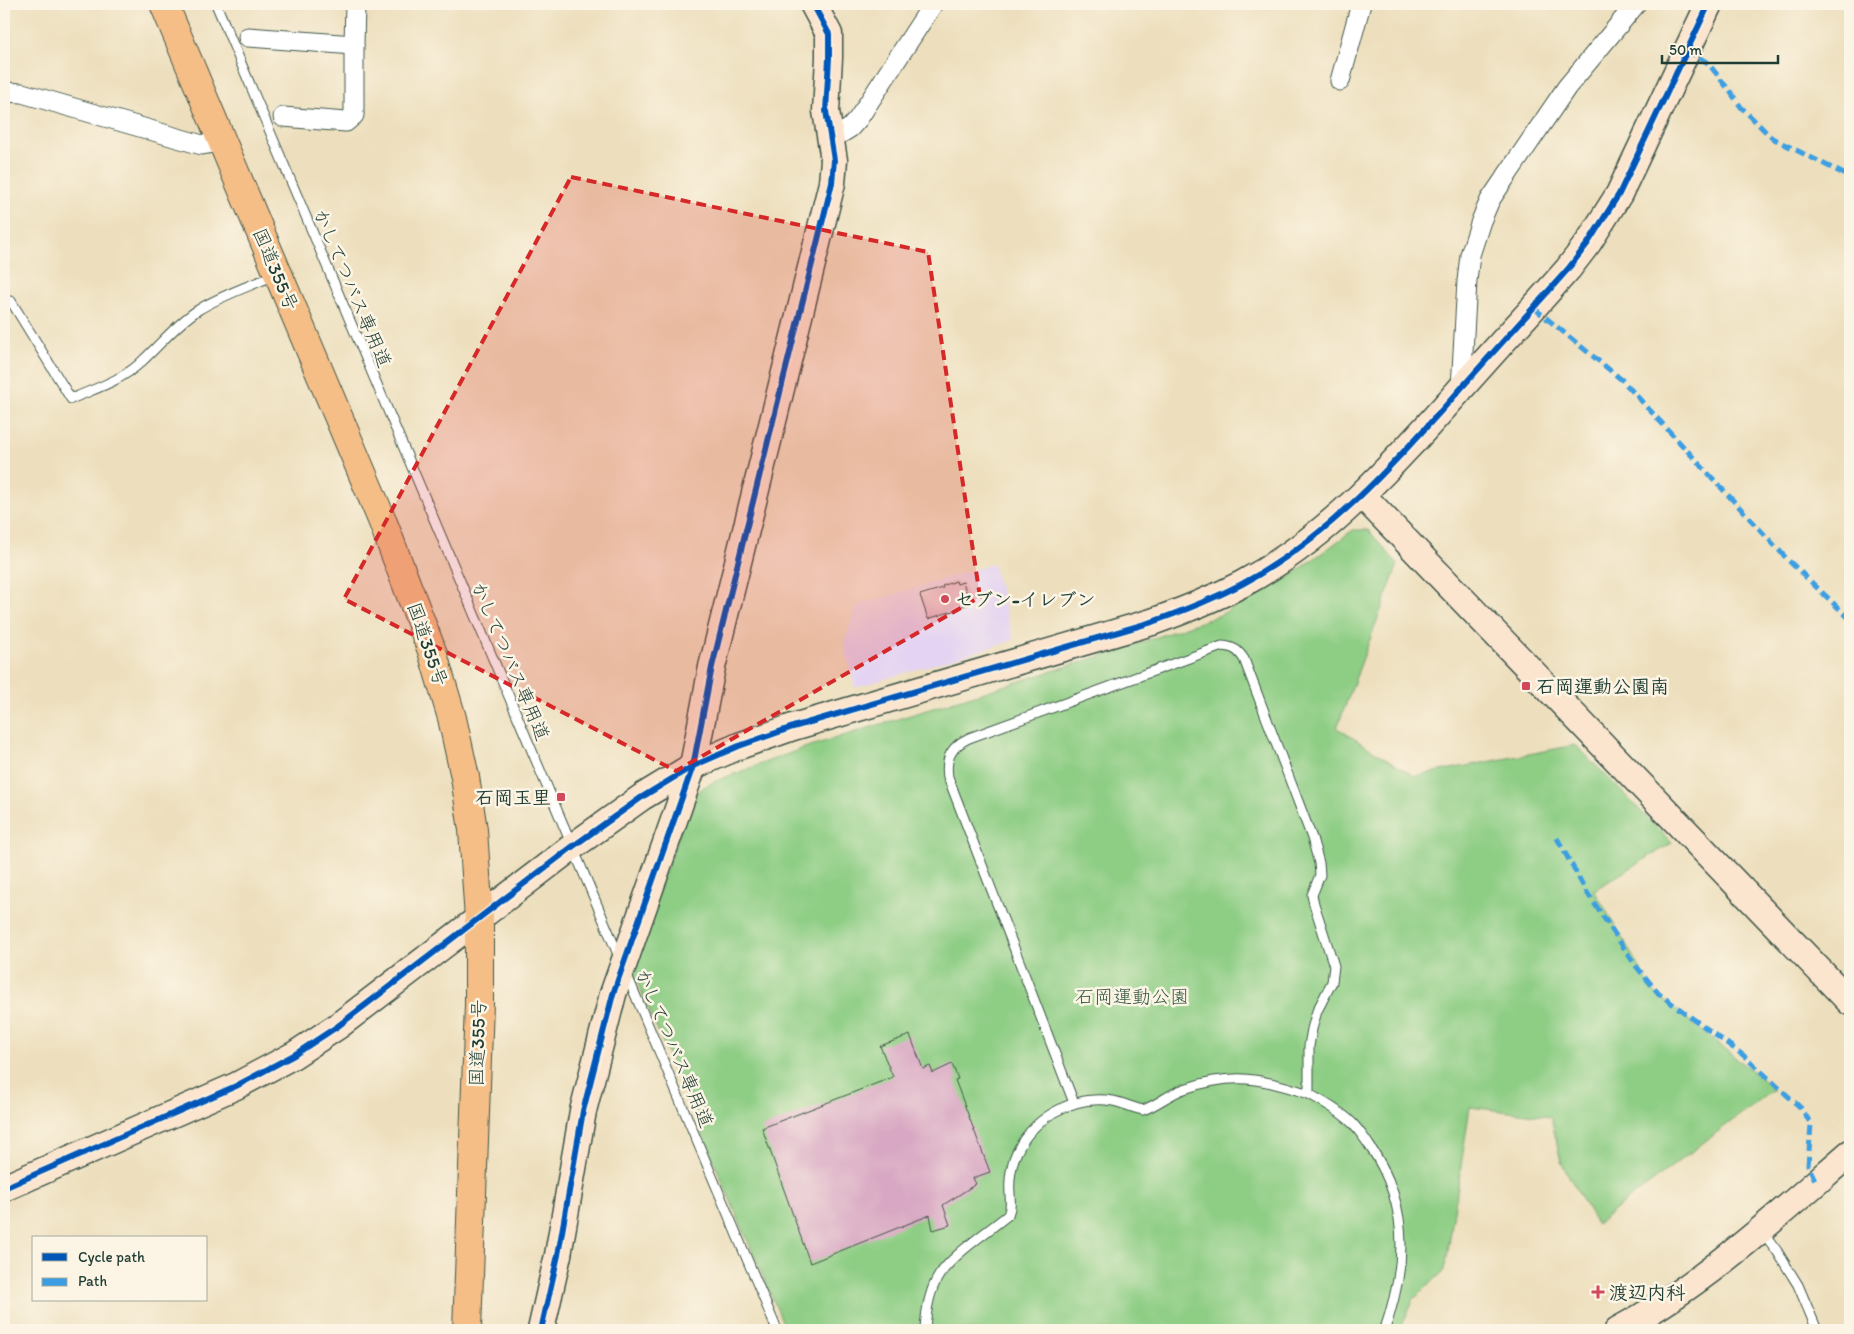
<svg xmlns="http://www.w3.org/2000/svg" width="1854" height="1334" font-family="Itim,'Klee One',sans-serif">
<style>
.built{fill:#e4d3f2}
.green{fill:#8dcd84;stroke:#56855c}
.building{fill:#d8a7c3}
.lines{fill:none;stroke-linecap:round;stroke-linejoin:round}
.lane-casing{stroke:#3e5549;stroke-width:11}
.street-casing{stroke:#3e5549;stroke-width:21}
.secondary-casing{stroke:#3e5549;stroke-width:29}
.highway-casing{stroke:#3e5549;stroke-width:30}
.lane{stroke:#fff;stroke-width:9}
.street{stroke:#fff;stroke-width:19}
.secondary{stroke:#fbe5cf;stroke-width:26}
.highway{stroke:#f6be87;stroke-width:28}
.quiet{stroke:#3c9ee2;stroke-width:5;stroke-dasharray:10 5;stroke-linecap:butt}
.cycleway-casing{stroke:#fcf5e5;stroke-width:9}
.cycleway{stroke:#0057b8;stroke-width:6}
.marked{fill:#d62828;fill-opacity:0.2;stroke:#d62828;stroke-width:4;stroke-dasharray:10 6;stroke-linejoin:round}
.poi-dot{fill:#d1495b;stroke:#fcf5e5;stroke-width:2}
.labels{text-anchor:middle;stroke-width:5;stroke-linejoin:round;paint-order:stroke}
.street-label{font-size:19px;fill:#1f3d34;stroke:#fcf5e5}
.poi-label{font-size:19px;font-weight:bold;fill:#1f3d34;stroke:#fcf5e5;text-anchor:start}
.park-label{font-size:19px;fill:#355a44;stroke:#fcf5e5}
</style>
<rect width="100%" height="100%" fill="#fcf5e5"/>
<filter id="ink" filterUnits="userSpaceOnUse"><feTurbulence type="fractalNoise" baseFrequency=".02" numOctaves="2"/><feDisplacementMap in="SourceGraphic" scale="10" xChannelSelector="R" yChannelSelector="G"/><feConvolveMatrix kernelMatrix="1 2 1 2 8 2 1 2 1" color-interpolation-filters="sRGB"/></filter>
<filter id="wash" filterUnits="userSpaceOnUse"><feTurbulence type="fractalNoise" baseFrequency=".0096" numOctaves="4" result="noise"/><feDisplacementMap in="SourceGraphic" scale="20" xChannelSelector="R" yChannelSelector="G"/><feGaussianBlur stdDeviation="1.12" result="paint"/><feColorMatrix in="noise" values="0 0 0 0 0 0 0 0 0 0 0 0 0 0 0 0 0 1.4 0 .05"/><feComposite in="paint" operator="in"/></filter>
<g filter="url(#wash)">
<rect width="100%" height="100%" fill="#eddfbd"/>
<polygon class="built" points="993,564 1014,640 855,688 844,642 858,605"/>
<polygon class="green" points="1353,530 1368,530 1398,564 1337,728 1414,776 1576,745 1672,843 1594,890 1653,991 1774,1089 1596,1224 1561,1162 1551,1117 1470,1107 1445,1270 1413,1300 1400,1330 786,1330 631,968 692,797 704,787 718,780 804,748 1120,650 1220,615 1291,576"/>
<g id="blocks">
<g class="building">
<polygon points="956,581 957,584 963,582 970,604 959,607 959,609 928,619 920,595 943,588 942,586"/>
<polygon points="910,1035 923,1069 930,1066 933,1073 952,1064 958,1079 955,1080 990,1172 973,1178 976,1184 943,1205 950,1225 933,1230 930,1215 810,1263 762,1128 893,1077 880,1046"/>
</g>
</g>
</g>
<g filter="url(#ink)">
<use href="#blocks" fill-opacity="0" stroke="#3e5549" stroke-width="1"/>
<g class="lines">
<g class="lane-casing">
<g id="lane">
<polyline points="216,4 620,959"/>
<path d="M11 301 71 399C94 389 120 381 139 364 159 346 176 324 198 310 222 295 250 286 275 275"/>
<polyline points="626,973 777,1330"/>
<path d="M1074 1103 948 777C945 757 952 746 969 738L1222 646C1234 647 1238 650 1244 659L1312 838 1319 863 1320 875 1312 895 1314 904 1334 966 1332 982 1317 1011 1312 1029 1309 1046V1094C1322 1101 1336 1109 1348 1119 1356 1126 1363 1136 1369 1145 1402 1192 1408 1243 1394 1298 1391 1308 1389 1320 1384 1330"/>
<polyline points="1762,1231 1777,1251 1798,1285 1817,1330"/>
<path d="M925 1330C926 1311 929 1290 940 1274 956 1252 987 1232 1008 1215 1012 1206 1010 1202 1010 1193 1009 1182 1011 1169 1014 1159 1029 1119 1072 1094 1113 1101 1123 1103 1133 1108 1143 1110 1157 1105 1169 1094 1184 1089 1234 1072 1261 1078 1309 1094"/>
</g>
</g>
<g class="street-casing">
<g id="street">
<polyline points="248,37 354,45 355,4"/>
<polyline points="1340,81 1361,4"/>
<polyline points="4,92 22,93 202,145 208,144 220,137"/>
<polyline points="283,117 346,122 354,115 354,45"/>
<polyline points="832,139 850,128 858,119 933,4"/>
<polyline points="1461,388 1467,281 1470,255 1481,221 1490,200 1567,87 1636,4"/>
</g>
</g>
<g class="secondary-casing">
<g id="secondary">
<polyline points="1362,495 1850,1002"/>
<path d="M4 1188 236 1086 294 1055 338 1026 572 847 642 797 693 766 739 746 793 727 1152 622C1183 611 1213 599 1242 584 1328 538 1393 465 1457 393 1493 352 1531 311 1568 269L1588 243 1619 194 1709 4"/>
<polyline points="541,1330 558,1255 583,1111 613,994 693,766 712,667 832,183 834,160 826,111 829,58 829,34 813,4"/>
<path d="M1618 1330C1704 1284 1777 1216 1850 1153"/>
</g>
</g>
<g class="highway-casing">
<polyline id="highway" points="164,4 382,520 432,651 452,718 465,777 473,830 479,919 479,1004 467,1330"/>
</g>
<use href="#lane" class="lane"/>
<use href="#street" class="street"/>
<use href="#secondary" class="secondary"/>
<use href="#highway" class="highway"/>
<g class="quiet">
<polyline points="1687,50 1708,63 1729,90 1741,107 1772,138 1850,177"/>
<polyline points="1534,308 1622,380 1788,560 1850,619"/>
<polyline points="1557,838 1586,891 1636,966 1659,994 1743,1055 1801,1108 1811,1124 1808,1165 1816,1182"/>
</g>
<g class="cycleway-casing">
<g id="cycleway">
<path d="M4 1188 236 1086 294 1055 338 1026 572 847 642 797 693 766 739 746 793 727 1152 622C1183 611 1213 599 1242 584 1328 538 1393 465 1457 393 1493 352 1531 311 1568 269L1588 243 1619 194 1709 4"/>
<polyline points="541,1330 558,1255 583,1111 613,994 693,766 712,667 832,183 834,160 826,111 829,58 829,34 813,4"/>
</g>
</g>
<use href="#cycleway" class="cycleway"/>
</g>
</g>
<path class="marked" d="M571 177 928 252 980 597 676 771 344 599Z"/>
<g class="poi-dot">
<circle cx="945" cy="599" r="5"/>
<rect x="1521" y="681" width="10" height="10" rx="2.5"/>
<rect x="556" y="792" width="10" height="10" rx="2.5"/>
<path d="M1595.5 1284.5h5v5h5v5h-5v5h-5v-5h-5v-5h5z"/>
</g>
<g class="labels">
<g class="street-label">
<text transform="translate(276 269) rotate(67)" y="7">国道355号</text>
<text transform="translate(353 288) rotate(67)" y="7">かしてつバス専用道</text>
<text transform="translate(428 644) rotate(71)" y="7">国道355号</text>
<text transform="translate(511 661) rotate(67)" y="7">かしてつバス専用道</text>
<text transform="translate(477 1043) rotate(-88)" y="7">国道355号</text>
<text transform="translate(675 1048) rotate(67)" y="7">かしてつバス専用道</text>
</g>
<g class="poi-label">
<text x="955" y="606">セブン-イレブン</text>
<text x="1536" y="693">石岡運動公園南</text>
<text x="551" y="804" text-anchor="end">石岡玉里</text>
<text x="1609" y="1299">渡辺内科</text>
</g>
<g class="park-label">
<text x="1132" y="1003">石岡運動公園</text>
</g>
</g>
<rect width="1854" height="1334" fill="none" stroke="#fcf5e5" stroke-width="20"/>
<rect x="32" y="1236" width="175" height="65" fill="#fcf5e5" stroke="#a4ab9e"/>
<rect x="42" y="1253" width="25" height="8" fill="#0057b8" stroke="#a4ab9e"/>
<text x="78" y="1262" font-size="15" fill="#1f3d34">Cycle path</text>
<rect x="42" y="1278" width="25" height="8" fill="#3c9ee2" stroke="#a4ab9e"/>
<text x="78" y="1286" font-size="15" fill="#1f3d34">Path</text>
<path d="M1662 55v8h116v-8" fill="none" stroke="#1f3d34" stroke-width="2.5"/>
<text x="1669" y="55" font-size="15" fill="#1f3d34" stroke="#fcf5e5" stroke-width="4" paint-order="stroke">50 m</text>
</svg>
